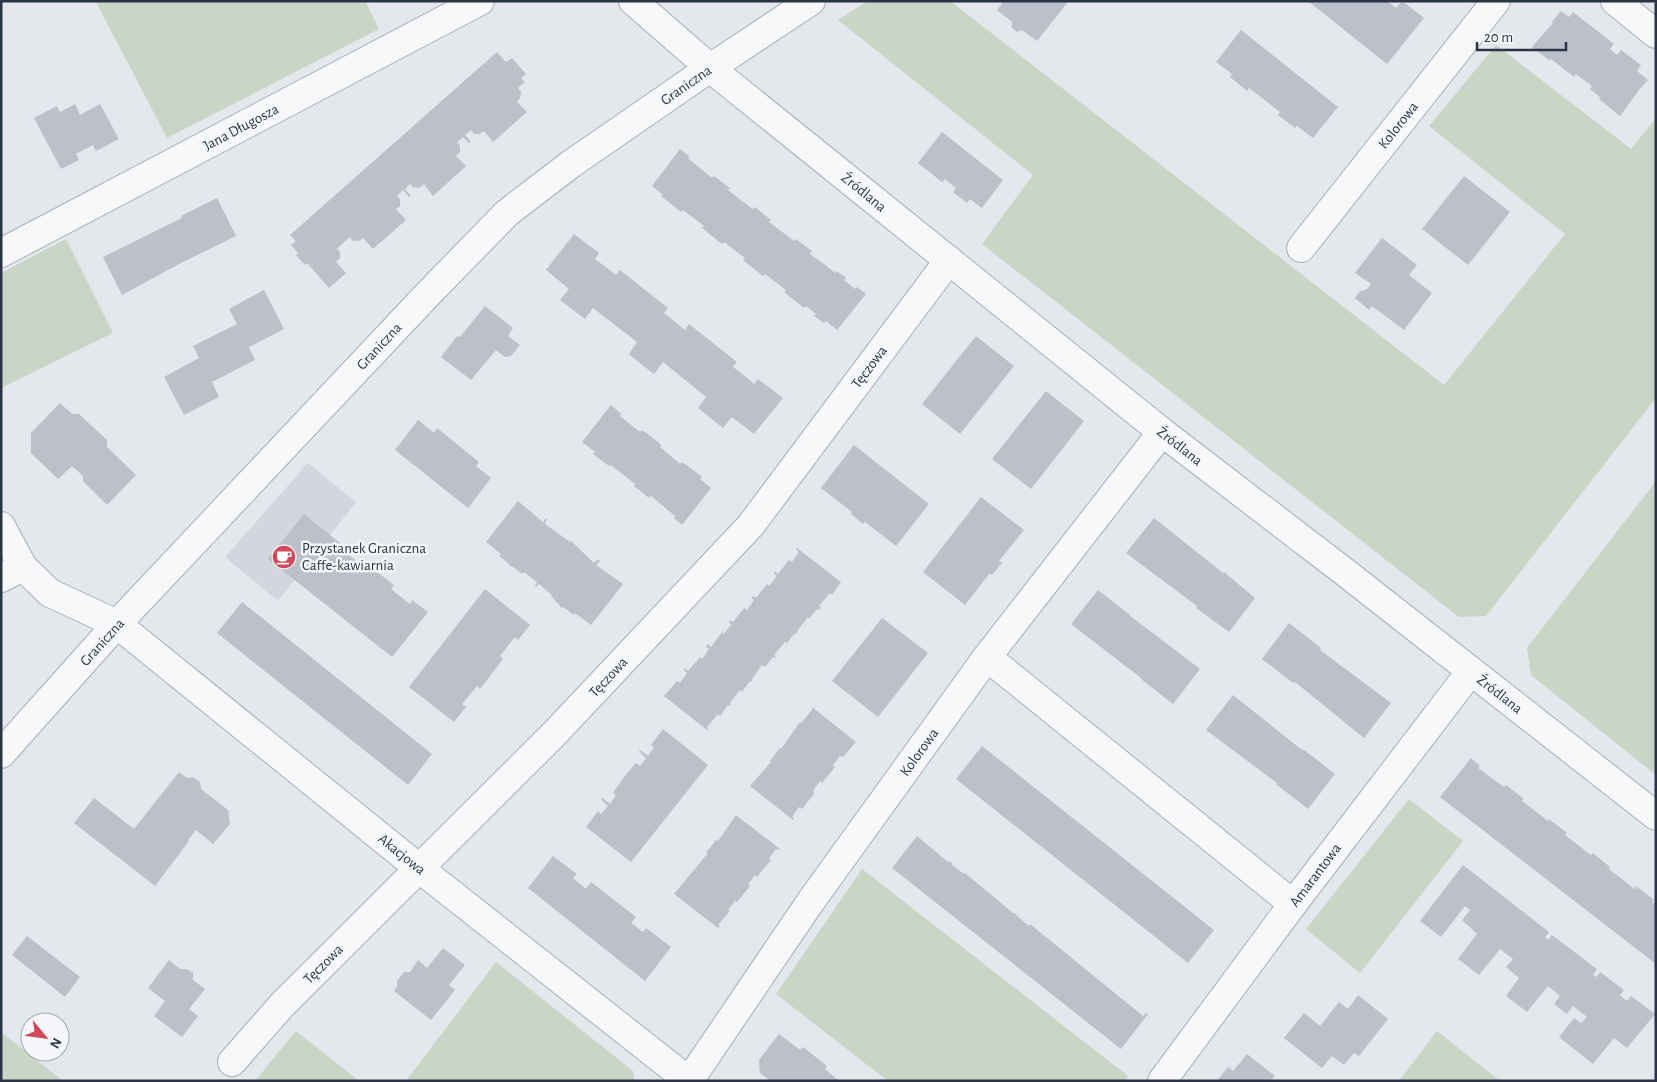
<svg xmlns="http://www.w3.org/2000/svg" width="1657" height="1082" font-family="'Alegreya Sans',sans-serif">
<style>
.built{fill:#d2d6de}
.green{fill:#c9d6c5}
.building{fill:#bbc0ca}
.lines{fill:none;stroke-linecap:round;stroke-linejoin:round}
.minor-casing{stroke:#a9aeb7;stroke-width:30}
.minor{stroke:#f7f8fa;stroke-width:28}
.labels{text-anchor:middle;stroke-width:5;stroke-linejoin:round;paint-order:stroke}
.street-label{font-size:15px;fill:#2b3445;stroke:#f4f6f9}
.poi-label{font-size:15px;fill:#2b3445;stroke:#f4f6f9;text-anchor:start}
</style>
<rect width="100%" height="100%" fill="#e4e7ec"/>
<polygon class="built" points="308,463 356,502 278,601 225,557"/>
<g class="green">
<polygon points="97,1 365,1 379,29 167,138 96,2"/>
<polygon points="868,1 950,1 1444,385 1565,234 1429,126 1496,45 1631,149 1656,118 1656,398 1486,616 1459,617 982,244 1033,175 838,20"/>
<polygon points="66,239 113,333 1,388 1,273"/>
<polygon points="1656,481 1656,775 1531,675 1527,648"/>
<polygon points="1409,799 1463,841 1360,973 1306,929"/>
<polygon points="862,869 1128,1076 1125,1081 888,1081 776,994"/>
<polygon points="496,962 633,1071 635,1081 406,1081"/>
<polygon points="296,1031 359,1081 255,1081"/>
<polygon points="1437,1031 1500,1081 1399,1081"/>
<polygon points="1,1032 63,1081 1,1081"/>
</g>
<g class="building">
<polygon points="1004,1 1067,1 1068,2 1037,41 1022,30 1017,32 1012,28 1012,22 997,10"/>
<polygon points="1308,1 1387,1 1396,8 1402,1 1424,18 1387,64"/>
<polygon points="1561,11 1569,17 1573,12 1614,44 1610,49 1617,55 1621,50 1641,65 1637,71 1648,80 1639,90 1620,116 1599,99 1601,98 1590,89 1592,86 1576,74 1574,77 1551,59 1550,61 1532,47 1553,23 1552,22"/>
<polygon points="1241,30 1338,107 1313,138 1297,126 1295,128 1278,115 1280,112 1249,88 1247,91 1230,77 1232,74 1216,62"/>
<polygon points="497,52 506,62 512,58 526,74 521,78 525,82 518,88 521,92 520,98 517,102 527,112 493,142 484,131 480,134 474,134 471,130 465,135 471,142 469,143 463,137 457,142 460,146 460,152 456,156 466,166 433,196 424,184 419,188 413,187 410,184 405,189 411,196 409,197 403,190 397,196 400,199 400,206 396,209 406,220 373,249 363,238 359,241 353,241 350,237 343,243 337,249 340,252 340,258 336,262 346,273 329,288 307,263 305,265 296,255 298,253 291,245 296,241 290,235"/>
<polygon points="75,104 80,115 100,104 119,139 96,151 93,145 76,154 79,160 61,169 34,118 57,106 60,112"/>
<polygon points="942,132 1003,180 982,208 970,199 967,203 953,192 956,188 945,179 942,182 918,163"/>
<polygon points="680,149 689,156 688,158 701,169 712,178 714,176 730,188 728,190 742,201 753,209 755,207 771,220 769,222 781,231 794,241 796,239 812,251 810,254 824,264 835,273 836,271 844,276 846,278 844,280 855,289 857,287 866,294 837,330 826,321 824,323 814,316 816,314 806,306 804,308 784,292 786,290 765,274 763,276 743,260 745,258 724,242 722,244 702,228 704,226 683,210 681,212 661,196 663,195 652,186"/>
<polygon points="1464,176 1510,212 1468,265 1422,229"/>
<polygon points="217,198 236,236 179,264 122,295 103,257 182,218 181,216"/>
<polygon points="574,234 599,253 595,259 607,268 616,275 620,270 668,308 664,313 685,330 689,324 737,362 733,367 745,376 754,384 758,379 783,398 754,434 732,417 723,428 698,408 706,397 663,362 654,374 641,364 629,354 637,342 593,308 585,319 560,300 569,289 546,270"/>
<polygon points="1382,238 1417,265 1409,275 1432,293 1404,330 1372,306 1369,310 1355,298 1360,291 1366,290 1371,284 1355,273"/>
<polygon points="264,290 284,329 249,347 255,360 212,382 219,397 184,415 164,377 199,358 193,346 237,324 229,309"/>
<polygon points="485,306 513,328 508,336 520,345 511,356 505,357 496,350 471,380 441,357 457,336 460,337"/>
<polygon points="976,336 1014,366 960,434 922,404"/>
<polygon points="1046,391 1084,421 1031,489 992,459"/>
<polygon points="60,403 72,414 79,414 107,440 107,447 136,475 107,505 83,481 83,476 72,466 58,479 31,453 31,433"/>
<polygon points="611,405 621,414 620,416 640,432 642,430 652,437 661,445 660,447 680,464 682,462 692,469 702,477 700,479 711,488 682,525 674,518 675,516 651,496 649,498 634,486 635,484 611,465 609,466 593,454 595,452 582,442"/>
<polygon points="418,420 434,433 437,428 479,462 476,466 491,478 468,508 395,450"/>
<polygon points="854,445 929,504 896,546 865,522 863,524 851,514 852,512 821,488"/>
<polygon points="981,497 1024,530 999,561 1002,563 992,575 990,573 965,605 923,572"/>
<polygon points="518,501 543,522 546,518 547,519 545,524 570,542 570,540 594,563 598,559 600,561 596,565 623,584 591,625 575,613 574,615 563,607 562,608 551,596 552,595 539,584 536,587 535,586 537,582 524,572 522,574 512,566 510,566 509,564 499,556 501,554 486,542"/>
<polygon points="304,514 345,547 343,551 362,565 364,562 394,585 391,589 410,604 412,600 428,612 392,657 268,559"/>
<polygon points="1154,518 1223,573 1224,572 1255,598 1229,632 1196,608 1197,606 1126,553"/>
<polygon points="797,548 841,582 832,595 830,593 819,606 821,607 819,610 817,609 809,619 808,617 797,631 798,631 796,634 795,633 787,643 785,642 774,655 776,656 774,658 773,657 765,667 762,665 752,679 753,680 751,682 750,681 742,692 740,690 730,703 731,704 729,706 728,705 720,716 718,714 707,727 708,728 707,730 664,696 677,681 680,683 687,673 684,671 685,668 688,671 700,657 702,659 709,649 706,647 708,644 711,647 722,632 724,634 731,625 729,622 730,620 733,622 744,608 747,610 754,600 751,598 753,596 756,598 767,584 769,586 777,576 774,574 775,571 778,574 789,560 792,562 799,552 796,549"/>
<polygon points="485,589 530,625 518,640 515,637 500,656 503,659 480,689 477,686 462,704 466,707 454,722 409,687"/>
<polygon points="1098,590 1130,615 1129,615 1200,669 1173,704 1141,679 1141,678 1071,624"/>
<polygon points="242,602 432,754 408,785 217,633"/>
<polygon points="882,618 928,653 878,717 832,681"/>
<polygon points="1289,623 1321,648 1320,650 1391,703 1364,738 1295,682 1293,683 1262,659"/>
<polygon points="1233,695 1302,750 1303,749 1335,774 1308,809 1276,784 1277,783 1206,730"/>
<polygon points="812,707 856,742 843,757 840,756 833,765 835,767 822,783 820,781 813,791 814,794 802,809 799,807 792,817 794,818 793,820 750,786 771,762 770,761 780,748 781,749 800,722 801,723 812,710"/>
<polygon points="663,729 708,765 631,862 586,827 598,811 601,814 608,806 601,799 602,798 610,804 616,795 613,793 624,777 636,763 640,766 646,758 639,751 640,750 648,756 654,747 651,745"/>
<polygon points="982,746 1214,930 1188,963 956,779"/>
<polygon points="1471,758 1480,766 1478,768 1504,787 1506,785 1524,799 1522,801 1548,821 1549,819 1567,833 1565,835 1591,855 1593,853 1610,867 1609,869 1622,879 1634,889 1636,886 1654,900 1652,902 1656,905 1656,964 1440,797"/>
<polygon points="179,772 187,778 193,777 200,782 201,789 228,810 230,824 213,844 196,830 188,840 189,841 155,886 74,823 94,798 134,829"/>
<polygon points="736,815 780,849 778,850 776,849 769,858 771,860 757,877 755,875 748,884 750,886 737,902 735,901 728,910 730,911 718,925 720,926 718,928 674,894 708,853 706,853 716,840 718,841"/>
<polygon points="917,836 948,862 950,861 952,863 951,864 964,874 965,873 1013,913 1017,914 1016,915 1029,926 1030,924 1143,1016 1146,1013 1148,1014 1121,1049 892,868"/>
<polygon points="553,856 577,874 573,878 586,889 591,882 636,917 631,923 643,932 646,928 671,947 645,981 528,888"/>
<polygon points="1463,865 1549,932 1545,937 1548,940 1552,935 1597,969 1593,975 1596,977 1600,972 1624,990 1620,995 1623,998 1627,1001 1631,996 1655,1014 1627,1048 1614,1038 1593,1064 1559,1037 1574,1018 1581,1023 1587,1017 1573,1006 1567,1014 1554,1004 1560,996 1548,986 1527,1012 1506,996 1519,978 1506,967 1513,959 1500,949 1479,975 1458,959 1477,934 1462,920 1470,910 1465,906 1441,937 1420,921"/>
<polygon points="27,936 80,977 65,997 12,955"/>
<polygon points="443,948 465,965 449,985 455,990 431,1020 394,991 397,987 397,981 404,972 410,972 418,960 427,968"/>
<polygon points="169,960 180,969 187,969 193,973 193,980 205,989 189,1009 198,1016 182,1037 154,1016 165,1001 148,988"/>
<polygon points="1358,995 1388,1019 1359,1056 1354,1053 1344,1065 1332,1056 1322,1068 1284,1038 1304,1013 1320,1026 1339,1002 1348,1009"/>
<polygon points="779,1034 800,1050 803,1047 827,1066 825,1069 839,1081 770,1081 760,1073 759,1060"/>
<polygon points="1247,1054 1275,1076 1270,1081 1217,1081 1228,1067 1233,1071"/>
</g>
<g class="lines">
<g class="minor-casing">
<g id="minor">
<polyline points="633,1 710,68 1162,432 1346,573 1656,816"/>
<polyline points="1615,1 1656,34"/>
<polyline points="1301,248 1496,1"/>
<polyline points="1,253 480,1"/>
<polyline points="1,526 23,567 50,593 117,624 420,869 689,1081"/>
<polyline points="1,578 23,567"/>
<polyline points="987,657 1293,904"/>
<polyline points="1,754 117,624 427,295 507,213 571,164 710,68 811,1"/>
<polyline points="232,1062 282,1005 554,734 751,525 949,260"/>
<polyline points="689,1081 811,901 987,657 1162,432"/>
<polyline points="1162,1081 1293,904 1471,671"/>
</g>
</g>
<use href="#minor" class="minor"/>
</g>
<defs>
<g id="cafe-disc" transform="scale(1.25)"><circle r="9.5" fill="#d1495b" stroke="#f4f6f9"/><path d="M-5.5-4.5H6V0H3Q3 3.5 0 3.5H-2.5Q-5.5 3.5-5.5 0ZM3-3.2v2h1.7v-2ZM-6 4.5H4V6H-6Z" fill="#fff"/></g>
</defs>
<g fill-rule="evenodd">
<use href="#cafe-disc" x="284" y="557"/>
</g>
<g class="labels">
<g class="street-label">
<text transform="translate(686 85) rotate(-35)" y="5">Graniczna</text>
<text transform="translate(1398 125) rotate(-52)" y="5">Kolorowa</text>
<text transform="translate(241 127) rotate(-28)" y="5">Jana Długosza</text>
<text transform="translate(864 192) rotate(39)" y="5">Źródlana</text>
<text transform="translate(379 346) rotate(-47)" y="5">Graniczna</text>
<text transform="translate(869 367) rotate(-53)" y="5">Tęczowa</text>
<text transform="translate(1180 446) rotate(38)" y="5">Źródlana</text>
<text transform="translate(102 642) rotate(-48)" y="5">Graniczna</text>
<text transform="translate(608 677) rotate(-47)" y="5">Tęczowa</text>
<text transform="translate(1500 694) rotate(38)" y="5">Źródlana</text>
<text transform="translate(919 752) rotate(-54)" y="5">Kolorowa</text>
<text transform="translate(402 854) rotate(39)" y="5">Akacjowa</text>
<text transform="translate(1315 875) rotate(-53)" y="5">Amarantowa</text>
<text transform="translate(323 964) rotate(-45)" y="5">Tęczowa</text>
</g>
<g class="poi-label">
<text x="302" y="553">Przystanek Graniczna<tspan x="302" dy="17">Caffe-kawiarnia</tspan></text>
</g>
</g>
<rect width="1657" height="1082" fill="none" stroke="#2b3445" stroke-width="5"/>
<g transform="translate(45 1037) rotate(119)"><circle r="24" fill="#f4f6f9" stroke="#a4a8b1"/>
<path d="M0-4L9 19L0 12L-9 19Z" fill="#d1495b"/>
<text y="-8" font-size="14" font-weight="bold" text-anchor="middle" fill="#2b3445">N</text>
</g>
<path d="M1477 42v8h89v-8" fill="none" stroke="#2b3445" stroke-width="2.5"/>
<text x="1484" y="42" font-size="15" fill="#2b3445" stroke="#f4f6f9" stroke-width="4" paint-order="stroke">20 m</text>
</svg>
